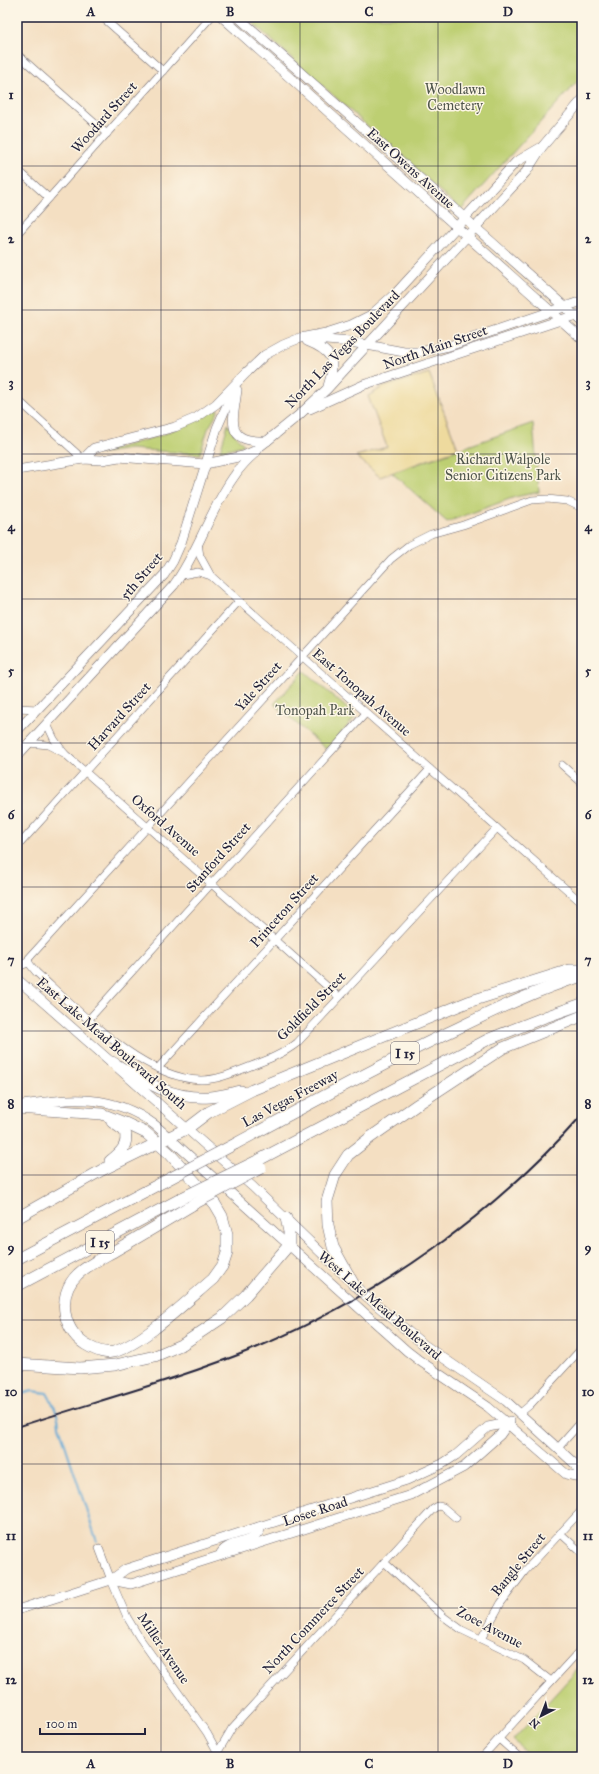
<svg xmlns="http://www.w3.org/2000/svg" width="599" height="1774" font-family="'IM FELL Great Primer',serif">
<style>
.green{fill:#bdcf72;stroke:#707856}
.sand{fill:#eeda9e;stroke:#887e6c}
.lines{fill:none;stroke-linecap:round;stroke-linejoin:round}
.stream{stroke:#5ea8d6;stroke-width:2}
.minor-casing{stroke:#6c646a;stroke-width:8}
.major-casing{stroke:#6c646a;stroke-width:10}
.highway-casing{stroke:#6c646a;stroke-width:12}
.minor{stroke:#fff;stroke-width:7}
.major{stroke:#fff;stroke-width:9}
.highway{stroke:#fff;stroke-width:11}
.rail{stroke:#22223b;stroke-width:2}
.highway-bridge-casing{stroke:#6c646a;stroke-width:12;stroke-linecap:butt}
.highway-bridge{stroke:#fff;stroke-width:11}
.grid{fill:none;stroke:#22223b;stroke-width:1;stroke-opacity:0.55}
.labels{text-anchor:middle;stroke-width:3;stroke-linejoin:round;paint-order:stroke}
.shield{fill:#fcf5e5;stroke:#63616e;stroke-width:1}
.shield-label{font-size:13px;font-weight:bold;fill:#22223b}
.park-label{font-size:14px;fill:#50564c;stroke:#fcf5e5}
.street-label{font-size:14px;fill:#22223b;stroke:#fcf5e5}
.neatline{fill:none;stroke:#22223b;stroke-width:1.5}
.grid-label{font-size:13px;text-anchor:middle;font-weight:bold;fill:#22223b}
</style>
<rect width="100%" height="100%" fill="#fcf5e5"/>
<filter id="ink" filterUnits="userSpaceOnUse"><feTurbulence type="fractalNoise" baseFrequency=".025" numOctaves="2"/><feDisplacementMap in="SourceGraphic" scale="8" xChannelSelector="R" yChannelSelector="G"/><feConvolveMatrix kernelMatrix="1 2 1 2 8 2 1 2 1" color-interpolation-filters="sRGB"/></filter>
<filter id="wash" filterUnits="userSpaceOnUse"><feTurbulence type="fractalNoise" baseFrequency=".012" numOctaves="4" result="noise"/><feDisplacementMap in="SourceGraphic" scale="16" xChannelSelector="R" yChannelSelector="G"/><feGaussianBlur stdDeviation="0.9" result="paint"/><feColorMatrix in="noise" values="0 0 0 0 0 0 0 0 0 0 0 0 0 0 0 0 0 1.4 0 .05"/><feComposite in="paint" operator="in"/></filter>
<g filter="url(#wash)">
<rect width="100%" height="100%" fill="#f4dfc2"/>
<g class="green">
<polygon points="246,17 582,17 582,76 461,210"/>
<polygon points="216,409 218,410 217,414 208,429 200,454 130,449 97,454 162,435"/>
<polygon points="533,423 539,492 515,497 447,522 392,473"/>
<polygon points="228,424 233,432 244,445 220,451"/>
<polygon points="304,671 356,716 327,750 274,704"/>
<polygon points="582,1665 582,1757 531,1757 513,1740"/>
</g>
<polygon class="sand" points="429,373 458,449 380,477 356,456 387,447 368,396 383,387"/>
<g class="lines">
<path class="stream" d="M17 1395 33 1391 47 1393C53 1403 59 1414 59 1426L97 1542"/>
</g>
</g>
<g filter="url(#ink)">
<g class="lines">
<g class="minor-casing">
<g id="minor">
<polyline points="102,17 163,71"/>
<polyline points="17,54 107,134"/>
<polyline points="17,169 49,198"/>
<polyline points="17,234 211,17"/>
<polyline points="17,399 83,459"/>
<polyline points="198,543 200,556 211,576 582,903"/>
<polyline points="182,575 198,572 211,576"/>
<polyline points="17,708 38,709"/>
<polyline points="47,724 54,739 64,753 339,997"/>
<polyline points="29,743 48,745 64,753"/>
<polyline points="562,765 582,783"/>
<path d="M497 828 297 1043C283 1054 267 1060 251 1066 235 1072 219 1080 201 1080 143 1079 77 1009 36 972L28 962 29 958 391 559 409 545 431 534 463 525 532 500 547 499 567 501 582 508"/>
<polyline points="17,847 239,601"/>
<polyline points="89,1019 366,713"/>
<polyline points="158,1068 430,769"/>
<polyline points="519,1414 530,1405 582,1348"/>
<polyline points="558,1448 582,1421"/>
<polyline points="560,1533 582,1553"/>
<polyline points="99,1548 111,1580 127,1617 139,1637 207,1733 219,1755"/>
<polyline points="384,1562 444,1617 462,1630 524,1660 551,1681"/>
<polyline points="481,1639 501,1603 525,1571 582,1510"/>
<polyline points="499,1739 519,1757"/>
<polyline points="215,1757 232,1728 433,1509 438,1506 443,1507 456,1518"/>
<polyline points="482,1757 582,1648"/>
</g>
</g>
<g class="major-casing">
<g id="major">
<polyline points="222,17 582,339"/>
<polyline points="238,17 582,322"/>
<polyline points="313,339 351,342 404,352 420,352 449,346 582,301"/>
<path d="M307 341C332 351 337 360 328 386"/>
<path d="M237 390C233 422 224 443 267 441"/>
<polyline points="310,409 363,385 582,313"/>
<polyline points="83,459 94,448 175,427 196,418 216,404 247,372 265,355 283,345 300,338 326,333 351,325 371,315 396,293 516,162 540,148"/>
<polyline points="17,470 83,459 102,460 119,457 205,464 243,456 254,451 267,441 299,415 327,389 526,172 542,147 582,100"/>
<polyline points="17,731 164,575 173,561 181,543 217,428 234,389"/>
<path d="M17 756 174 585C199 551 210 509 235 475 240 467 248 459 256 452"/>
<polyline points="17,966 28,962"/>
<polyline points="17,979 253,1187 367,1297 423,1344 506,1401 576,1465 582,1478"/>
<path d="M22 1105C72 1098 112 1093 155 1125L407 1351 420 1361 488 1407 566 1474 580 1477"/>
<path d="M221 1553C229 1540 253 1545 260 1530L259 1527"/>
<polyline points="111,1580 131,1584 411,1495 464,1467 500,1435 510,1421"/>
<polyline points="17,1610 111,1580 126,1569 407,1480 442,1464 456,1455 488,1427 508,1423"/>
</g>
</g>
<g class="highway-casing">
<g id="highway">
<path d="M112 1062C143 1081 172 1100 210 1097 221 1096 231 1093 241 1091"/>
<path d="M17 1108 102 1114 125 1123 146 1133 169 1153 215 1204 222 1216 227 1234V1253L223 1265 213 1279C189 1299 142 1345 113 1352 105 1354 98 1351 90 1347 63 1334 55 1296 78 1274 89 1264 104 1257 116 1250 142 1235 167 1220 192 1205"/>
<path d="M235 1144C308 1105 381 1064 456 1029 497 1009 539 989 582 976"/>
<path d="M110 1161C120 1153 129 1146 125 1131L112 1122"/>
<polyline points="255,1162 489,1039 545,1017 582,1004"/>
<polyline points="17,1218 102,1170 188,1128 209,1112 252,1090 468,1002 570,970 582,970"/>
<polyline points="17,1259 165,1181"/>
<polyline points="354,1285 333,1247 328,1225 327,1201 335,1175 348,1155 371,1137 418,1104 503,1048 582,1016"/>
<polyline points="17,1286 184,1197"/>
<polyline points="17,1364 80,1368 115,1365 155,1356 183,1344 222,1318 246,1295 289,1245 289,1232 286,1218"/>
</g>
</g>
<use href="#minor" class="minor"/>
<use href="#major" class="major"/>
<use href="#highway" class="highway"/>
<path class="rail" d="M17 1427C97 1401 180 1379 258 1347 381 1295 493 1215 582 1115"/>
<g class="highway-bridge-casing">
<g id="highway-bridge">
<polyline points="165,1181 235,1144"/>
<polyline points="184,1197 255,1162"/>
<polyline points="192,1205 261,1168"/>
</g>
</g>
<use href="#highway-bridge" class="highway-bridge"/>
</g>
</g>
<path class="grid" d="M161 17V1757M300 17V1757M438 17V1757M17 166H582M17 310H582M17 454H582M17 599H582M17 743H582M17 887H582M17 1031H582M17 1175H582M17 1320H582M17 1464H582M17 1608H582"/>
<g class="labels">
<g class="shield">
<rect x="391" y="1042" width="28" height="22" rx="3"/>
<rect x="86" y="1231" width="28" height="22" rx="3"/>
</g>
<g class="shield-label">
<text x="405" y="1058">I 15</text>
<text x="100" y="1247">I 15</text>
</g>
<g class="park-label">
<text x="455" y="94">Woodlawn<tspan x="455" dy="16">Cemetery</tspan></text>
<text x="503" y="464">Richard Walpole<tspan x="503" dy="16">Senior Citizens Park</tspan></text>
<text x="315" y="715">Tonopah Park</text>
</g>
<g class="street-label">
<text transform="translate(104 117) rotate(-48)" y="5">Woodard Street</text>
<text transform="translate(411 168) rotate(42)" y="5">East Owens Avenue</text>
<text transform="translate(435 347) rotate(-19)" y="5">North Main Street</text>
<text transform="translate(342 349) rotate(-46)" y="5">North Las Vegas Boulevard</text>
<text transform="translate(141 576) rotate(-50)" y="5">5th Street</text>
<text transform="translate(258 686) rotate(-48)" y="5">Yale Street</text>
<text transform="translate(362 692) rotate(41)" y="5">East Tonopah Avenue</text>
<text transform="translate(119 716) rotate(-48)" y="5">Harvard Street</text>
<text transform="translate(166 825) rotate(41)" y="5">Oxford Avenue</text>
<text transform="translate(218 857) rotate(-48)" y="5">Stanford Street</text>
<text transform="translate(284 910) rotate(-48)" y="5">Princeton Street</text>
<text transform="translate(311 1006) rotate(-45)" y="5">Goldfield Street</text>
<text transform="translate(112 1043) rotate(41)" y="5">East Lake Mead Boulevard South</text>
<text transform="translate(290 1098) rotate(-28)" y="5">Las Vegas Freeway</text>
<text transform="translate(380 1305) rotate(41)" y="5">West Lake Mead Boulevard</text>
<text transform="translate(315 1511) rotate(-18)" y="5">Losee Road</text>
<text transform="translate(518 1564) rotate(-51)" y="5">Bangle Street</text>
<text transform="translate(313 1620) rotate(-47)" y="5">North Commerce Street</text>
<text transform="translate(490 1627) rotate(28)" y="5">Zoee Avenue</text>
<text transform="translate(164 1648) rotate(56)" y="5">Miller Avenue</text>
</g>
</g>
<rect width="599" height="1774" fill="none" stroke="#fcf5e5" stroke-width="44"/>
<g transform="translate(541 1716) rotate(222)" stroke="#fcf5e5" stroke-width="3" paint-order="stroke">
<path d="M0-3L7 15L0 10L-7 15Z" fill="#22223b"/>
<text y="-6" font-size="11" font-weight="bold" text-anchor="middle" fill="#22223b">N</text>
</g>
<path d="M40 1728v6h105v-6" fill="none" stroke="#22223b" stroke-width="2"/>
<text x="46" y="1728" font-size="12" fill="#22223b" stroke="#fcf5e5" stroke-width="3" paint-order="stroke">100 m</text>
<rect x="22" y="22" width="555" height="1730" class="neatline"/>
<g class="grid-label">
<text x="91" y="16">A</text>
<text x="230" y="16">B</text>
<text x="369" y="16">C</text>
<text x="508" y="16">D</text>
<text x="11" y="99">1</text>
<text x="588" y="99">1</text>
<text x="11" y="243">2</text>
<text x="588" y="243">2</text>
<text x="11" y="387">3</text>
<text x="588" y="387">3</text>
<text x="11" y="531">4</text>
<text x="588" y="531">4</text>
<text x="11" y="675">5</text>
<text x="588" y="675">5</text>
<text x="11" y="819">6</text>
<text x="588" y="819">6</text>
<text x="11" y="964">7</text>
<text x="588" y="964">7</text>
<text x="11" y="1108">8</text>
<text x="588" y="1108">8</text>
<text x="11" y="1252">9</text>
<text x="588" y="1252">9</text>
<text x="11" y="1396">10</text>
<text x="588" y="1396">10</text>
<text x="11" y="1540">11</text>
<text x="588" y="1540">11</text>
<text x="11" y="1684">12</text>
<text x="588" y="1684">12</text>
<text x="91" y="1768">A</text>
<text x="230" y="1768">B</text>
<text x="369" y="1768">C</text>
<text x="508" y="1768">D</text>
</g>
</svg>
